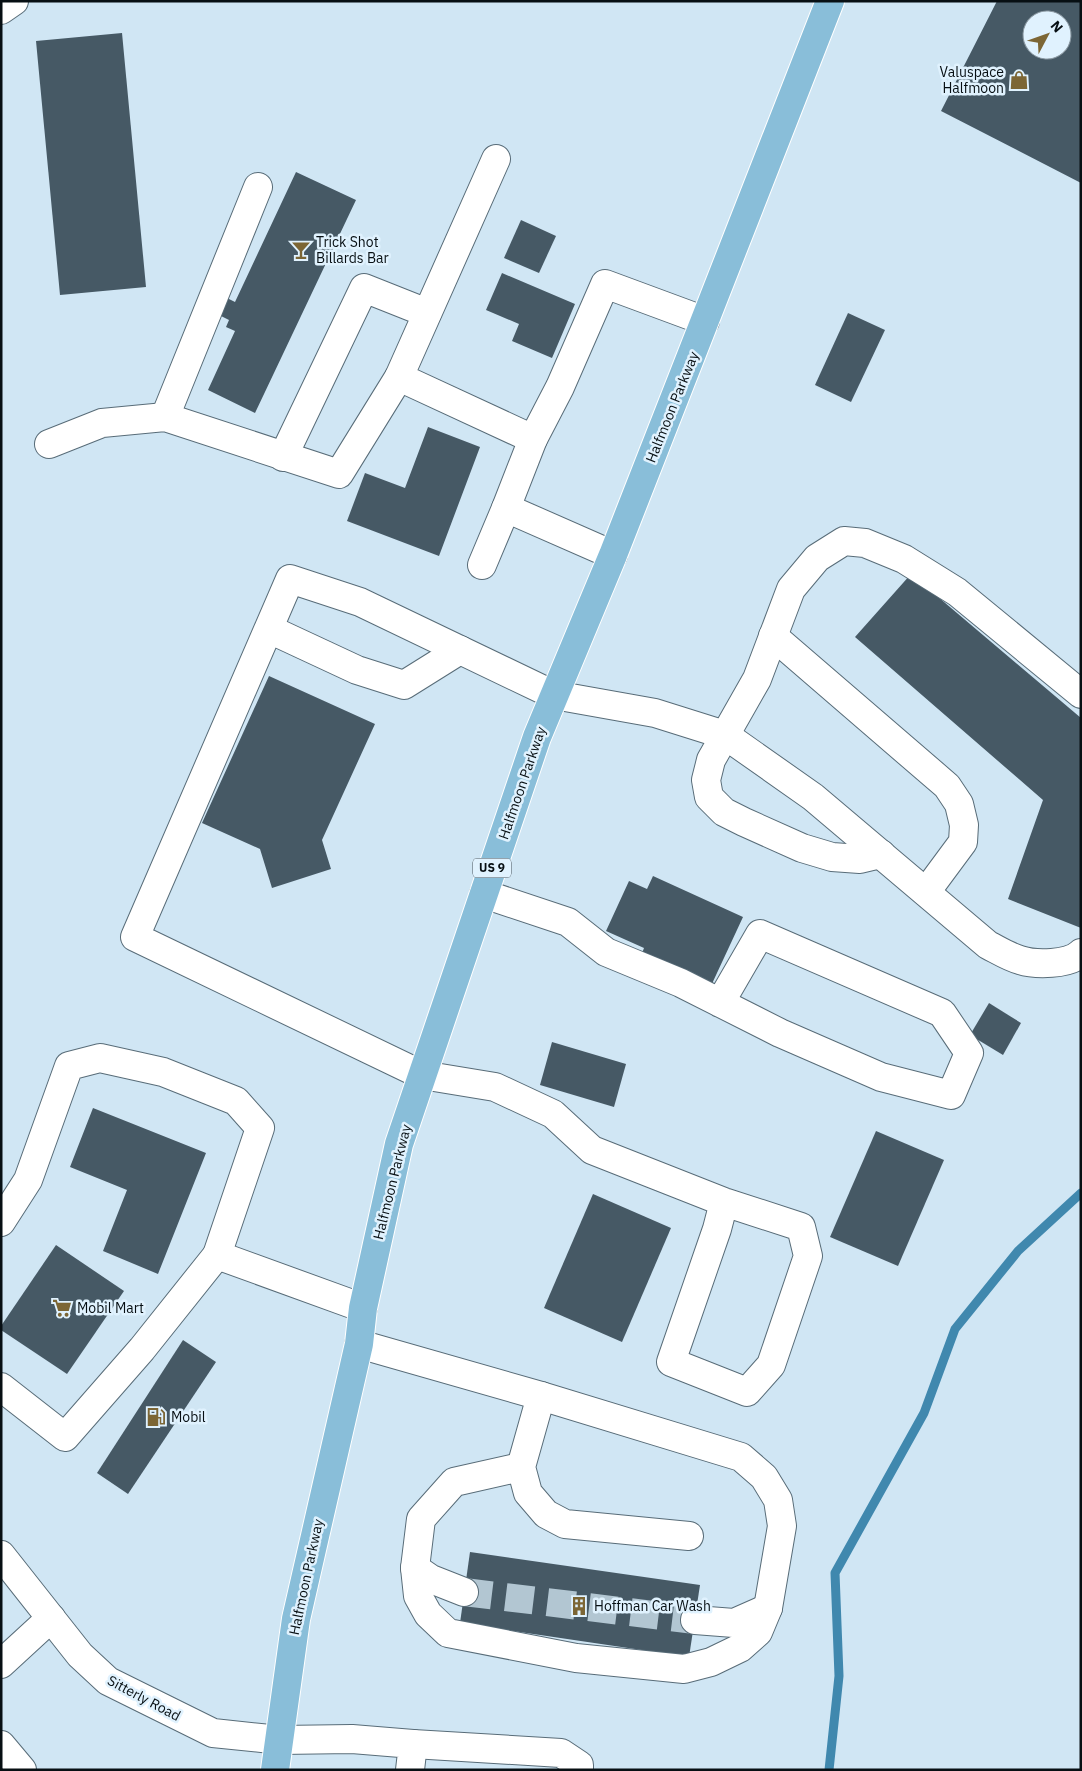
<svg xmlns="http://www.w3.org/2000/svg" width="1082" height="1771" font-family="'IBM Plex Sans',sans-serif">
<style>
.lines{fill:none;stroke-linecap:round;stroke-linejoin:round}
.stream{stroke:#4088ae;stroke-width:9}
.building{fill:#465965;fill-rule:evenodd}
.minor-tunnel{stroke:#b2c6d2;stroke-width:28;stroke-dasharray:28 14;stroke-linecap:butt}
.minor-casing{stroke:#586c78;stroke-width:30}
.major-casing{stroke:#fff;stroke-width:30}
.minor{stroke:#fff;stroke-width:28}
.major{stroke:#89bed9;stroke-width:28}
.labels{text-anchor:middle;stroke-width:5;stroke-linejoin:round;paint-order:stroke}
.shield{fill:#e0f2fe;stroke:#48535a;stroke-width:1}
.shield-label{font-size:12px;font-weight:bold;fill:#070f13}
.poi-label{font-size:14px;fill:#070f13;stroke:#e0f2fe;text-anchor:start}
.street-label{font-size:14px;fill:#070f13;stroke:#e0f2fe}
</style>
<rect width="100%" height="100%" fill="#d0e6f4"/>
<g class="lines">
<polyline class="stream" points="829,1770 839,1676 835,1573 924,1413 955,1329 1018,1251 1081,1193"/>
</g>
<g class="building">
<path d="M997 1H1081V183L941 111ZM1032 20H1062V50H1032Z"/>
<polygon points="122,33 146,287 60,295 36,41"/>
<polygon points="296,172 356,200 255,413 208,390 235,331 226,327 229,320 217,314 225,297 235,302"/>
<polygon points="521,220 556,236 539,273 504,258"/>
<polygon points="502,273 575,304 552,358 512,341 519,324 486,310"/>
<polygon points="848,313 885,330 851,402 815,385"/>
<polygon points="428,427 480,447 439,556 347,521 365,473 405,488"/>
<polygon points="911,574 1081,718 1081,928 1008,899 1043,800 855,637"/>
<polygon points="269,676 375,724 322,840 331,869 272,888 260,849 202,823"/>
<polygon points="653,876 743,917 710,988 641,956 644,948 606,931 629,881 647,889"/>
<polygon points="989,1003 1021,1023 1003,1055 970,1035"/>
<polygon points="552,1042 626,1064 614,1107 540,1085"/>
<polygon points="93,1108 206,1153 158,1274 103,1251 127,1190 70,1167"/>
<polygon points="876,1131 944,1160 898,1266 830,1237"/>
<polygon points="593,1194 671,1228 622,1342 544,1308"/>
<polygon points="56,1245 124,1291 67,1374 1,1330 1,1326"/>
<polygon points="183,1340 216,1362 128,1494 97,1473"/>
<polygon points="470,1552 700,1585 689,1657 460,1623"/>
</g>
<g class="lines">
<polyline class="minor-tunnel" points="464,1592 695,1620"/>
<g class="minor-casing">
<g id="minor">
<polyline points="1,10 14,1"/>
<polyline points="496,159 399,377 533,439 506,508 613,555"/>
<polyline points="165,417 258,187"/>
<polyline points="533,439 560,387 605,284 705,321"/>
<polyline points="49,444 102,423 165,417 339,474 399,377"/>
<polyline points="283,457 364,288 427,313"/>
<polyline points="482,565 506,508"/>
<polyline points="269,629 357,670 404,685 460,650"/>
<polyline points="773,636 947,786 959,804 964,825 963,842 926,892"/>
<polyline points="881,854 860,859 832,857 802,848 744,822 724,812 709,797 706,780 711,760 757,679 791,589 817,558 844,541 865,543 904,559 957,592 1081,694"/>
<polyline points="484,894 568,922 606,952 681,983 780,1033 881,1077 951,1095 969,1053 942,1013 760,934 720,1003"/>
<path d="M724 1202 717 1229 671 1362 747 1392 771 1365 808 1256 801 1227 724 1202 592 1150 553 1114 495 1087 422 1075 135 937 290 579 360 602 554 695 655 713 725 735 813 797 988 945C998 950 1009 957 1020 960 1035 965 1069 965 1081 953"/>
<polyline points="1,1222 28,1180 69,1066 100,1058 163,1072 236,1101 260,1128 217,1255 363,1308"/>
<polyline points="359,1344 541,1396 741,1457 764,1477 778,1500 782,1526 768,1608 758,1632 740,1648 711,1662 684,1669 576,1658 448,1633 428,1614 418,1596 415,1568 421,1519 454,1482 521,1467"/>
<polyline points="1,1387 65,1437 142,1349 217,1255"/>
<polyline points="541,1396 521,1467 528,1493 546,1514 565,1524 689,1536"/>
<polyline points="1,1555 80,1655 108,1681 213,1733 280,1740 352,1739 413,1744 410,1770"/>
<polyline points="415,1568 431,1579 464,1592"/>
<polyline points="695,1620 734,1623 768,1608"/>
<polyline points="1,1664 51,1618"/>
<polyline points="413,1744 561,1753 579,1765 579,1770"/>
<polyline points="1,1745 22,1770"/>
</g>
</g>
<g class="major-casing">
<polyline id="major" points="275,1770 296,1619 359,1344 363,1308 399,1144 537,737 613,555 830,1"/>
</g>
<use href="#minor" class="minor"/>
<use href="#major" class="major"/>
</g>
<defs>
<g id="shop-bare" transform="scale(1.5)"><path d="M-5-2.5h2.3a2.7 3.5 0 0 1 5.4 0H5L5.5 6h-11ZM-1.5-2.5h3a1.5 2.3 0 0 0-3 0Z" fill="#7c6635" stroke="#e0f2fe" stroke-width="2.5" paint-order="stroke"/></g>
<g id="bar-bare" transform="scale(1.5)"><path d="M-6-5H6L.8 .8V4.5H3.5V6h-7V4.5H-.8V.8Z" fill="#7c6635" stroke="#e0f2fe" stroke-width="2.5" paint-order="stroke"/></g>
<g id="supermarket-bare" transform="scale(1.5)"><path d="M-6-5.5h2.5l.6 2H6L4.5 2H-2.5L-4.4-4H-6ZM-1.5 3.2a1.3 1.3 0 1 0 .1 0ZM3 3.2a1.3 1.3 0 1 0 .1 0Z" fill="#7c6635" stroke="#e0f2fe" stroke-width="2.5" paint-order="stroke"/></g>
<g id="fuel-bare" transform="scale(1.5)"><path d="M-5.5-6h7V0h2V4h1.3V-2.5L3-4.5l.8-.8L6-3V5H2.5V1h-1V6h-7ZM-4.2-4.7v3.2H.2V-4.7Z" fill="#7c6635" stroke="#e0f2fe" stroke-width="2.5" paint-order="stroke"/></g>
<g id="building-bare" transform="scale(1.5)"><path d="M-4-6H4V6H1V3H-1V6H-4ZM-2.5-4.3h1.7v1.8h-1.7ZM.8-4.3h1.7v1.8H.8ZM-2.5-1h1.7V.8h-1.7ZM.8-1h1.7V.8H.8Z" fill="#7c6635" stroke="#e0f2fe" stroke-width="2.5" paint-order="stroke"/></g>
</defs>
<g fill-rule="evenodd">
<use href="#shop-bare" x="1019" y="80"/>
<use href="#bar-bare" x="301" y="250"/>
<use href="#supermarket-bare" x="62" y="1308"/>
<use href="#fuel-bare" x="156" y="1417"/>
<use href="#building-bare" x="579" y="1606"/>
</g>
<g class="labels">
<rect class="shield" x="473" y="858.5" width="38" height="19" rx="4"/>
<g class="shield-label">
<text x="492" y="872">US 9</text>
</g>
<g class="poi-label">
<text x="1004" y="77" text-anchor="end">Valuspace<tspan x="1004" dy="16">Halfmoon</tspan></text>
<text x="316" y="247">Trick Shot<tspan x="316" dy="16">Billards Bar</tspan></text>
<text x="77" y="1313">Mobil Mart</text>
<text x="171" y="1422">Mobil</text>
<text x="594" y="1611">Hoffman Car Wash</text>
</g>
<g class="street-label">
<text transform="translate(672 407) rotate(-68)" y="5">Halfmoon Parkway</text>
<text transform="translate(522 783) rotate(-71)" y="5">Halfmoon Parkway</text>
<text transform="translate(392 1182) rotate(-76)" y="5">Halfmoon Parkway</text>
<text transform="translate(306 1577) rotate(-78)" y="5">Halfmoon Parkway</text>
<text transform="translate(144 1698) rotate(28)" y="5">Sitterly Road</text>
</g>
</g>
<rect width="1082" height="1771" fill="none" stroke="#070f13" stroke-width="5"/>
<g transform="translate(1047 35) rotate(49)"><circle r="24" fill="#e0f2fe" stroke="#8997a0"/>
<path d="M0-4L9 19L0 12L-9 19Z" fill="#7c6635"/>
<text y="-8" font-size="14" font-weight="bold" text-anchor="middle" fill="#070f13">N</text>
</g>
</svg>
